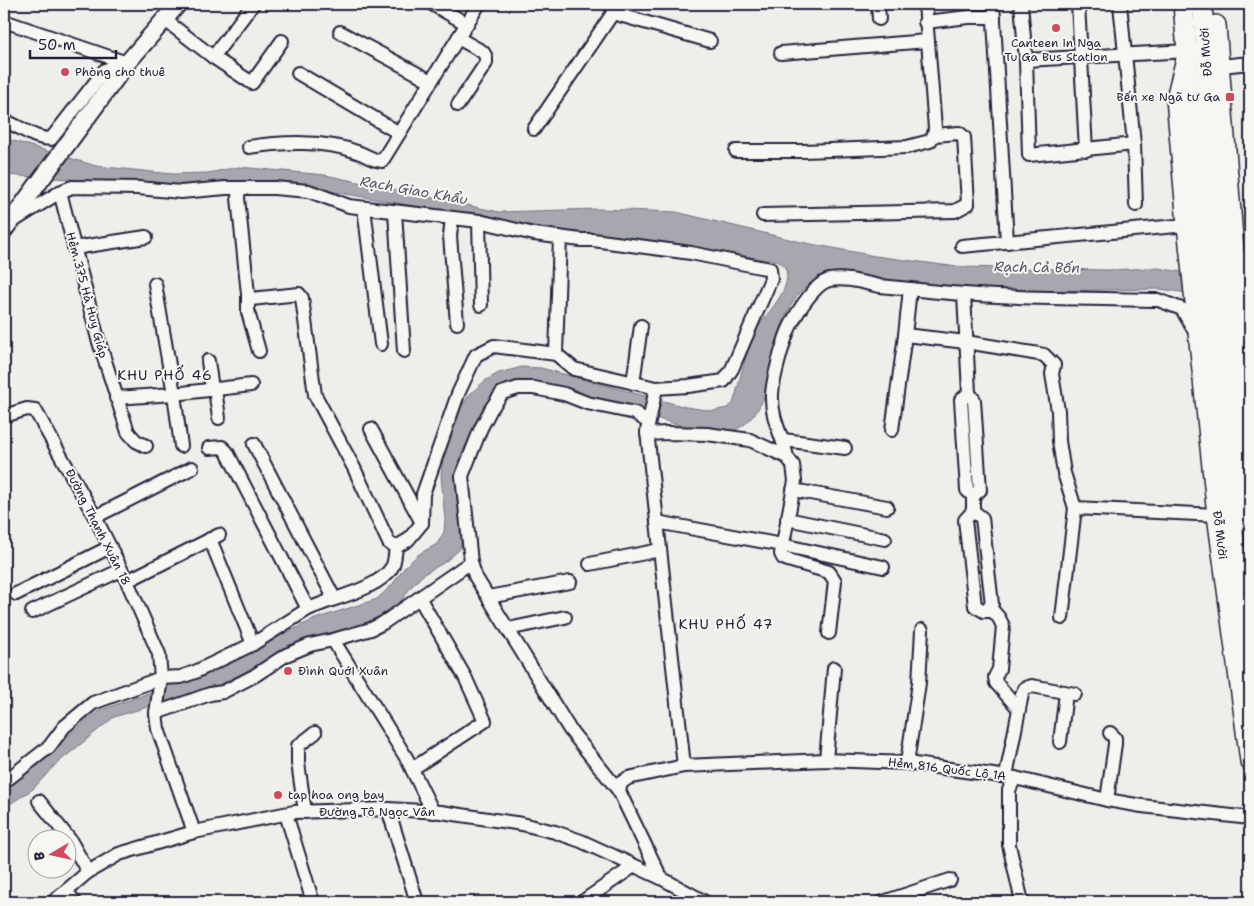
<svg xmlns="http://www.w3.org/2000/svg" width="1254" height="906" font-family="'Shantell Sans',sans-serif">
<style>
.water{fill:#a7a7af;stroke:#727281}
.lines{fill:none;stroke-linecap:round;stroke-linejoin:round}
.minor-casing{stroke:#22223b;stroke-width:16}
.major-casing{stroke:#22223b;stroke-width:20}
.highway-casing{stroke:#22223b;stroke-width:22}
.minor{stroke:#f6f6f2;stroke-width:12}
.major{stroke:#f6f6f2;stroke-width:16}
.highway{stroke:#f6f6f2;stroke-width:19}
.poi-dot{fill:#d1495b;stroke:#f6f6f2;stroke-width:2}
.labels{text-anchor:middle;stroke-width:4;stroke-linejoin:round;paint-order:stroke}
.poi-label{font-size:12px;fill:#22223b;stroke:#f6f6f2;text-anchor:start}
.street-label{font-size:12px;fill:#22223b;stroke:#f6f6f2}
.water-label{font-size:14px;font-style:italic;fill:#575769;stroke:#f6f6f2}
.neighbourhood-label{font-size:14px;letter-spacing:1px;fill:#22223b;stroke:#f6f6f2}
</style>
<rect width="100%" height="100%" fill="#eeeeeb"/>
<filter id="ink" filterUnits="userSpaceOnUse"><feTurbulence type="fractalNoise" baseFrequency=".02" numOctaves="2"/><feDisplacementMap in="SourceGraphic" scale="10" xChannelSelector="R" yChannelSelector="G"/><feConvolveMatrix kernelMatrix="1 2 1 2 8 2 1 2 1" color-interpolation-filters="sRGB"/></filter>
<g filter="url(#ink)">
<path class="water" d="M4 138 96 166 172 174 208 173 239 167 325 175 499 212 598 209 676 212 801 242 875 256 958 267 1106 270 1157 268 1232 280 1250 287V307L1243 303 1201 295 1160 289 1042 291 955 290 893 284 864 276 824 274C815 280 804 287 797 296 780 320 775 349 770 378 767 397 753 425 732 431 701 438 632 409 600 399 573 392 546 388 518 386L476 427 462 452 457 469V490L464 520 465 533 459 550 445 562 424 574 411 587 395 609 384 619 299 644 217 686 114 717 54 766 33 789 4 808V783L52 749 98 711 141 696 261 645 315 619 377 599 392 585 405 567 419 554 437 544 444 532 445 520 441 475 444 446 453 418 470 394 486 380 499 373 522 367 541 368 686 407 713 411 727 408 733 404C741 378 745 351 758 327 767 313 792 289 786 270 781 257 763 260 752 260L534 233 463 215 291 184 196 190 111 186 70 179 4 175Z"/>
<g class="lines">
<g class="minor-casing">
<g id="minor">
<polyline points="432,4 467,24"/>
<polyline points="878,4 879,19"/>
<polyline points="993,4 1007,242"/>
<polyline points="1021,4 1026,60 1029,155 1134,144"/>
<polyline points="1078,4 1086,150"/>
<polyline points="1120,4 1134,144 1136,205"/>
<polyline points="613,13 710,41"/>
<polyline points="165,20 213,57 252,83 282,41"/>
<polyline points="4,21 127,63"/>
<polyline points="925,22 969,17 994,17"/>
<polyline points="340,32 431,81"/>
<polyline points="458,38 483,52 486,57 486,63 458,105"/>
<polyline points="781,53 927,41"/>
<polyline points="213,57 253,4"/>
<polyline points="1026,60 1188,51"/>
<polyline points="1221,66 1250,63"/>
<polyline points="298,73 399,133"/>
<path d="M4 121C21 126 32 139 51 139L105 70 127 63"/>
<polyline points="534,129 619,4"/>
<path d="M249 147C281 142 326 140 357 152 368 155 369 160 382 161L479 4"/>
<polyline points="736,151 804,151 907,147 930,141 934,135 935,128 925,4"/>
<polyline points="60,192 98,339 128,432 136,441 146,446"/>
<polyline points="364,208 381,344"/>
<polyline points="395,212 404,351"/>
<polyline points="763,215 955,211 968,204 964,137 959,133 934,135"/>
<polyline points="452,218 450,236 457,323"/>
<polyline points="479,221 481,305"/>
<polyline points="12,222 60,192 72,187 138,188 181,192 226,188 274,188 309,191 349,206 479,221 534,234 581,240 593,240 691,253 770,269 771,279 732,369 724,381 688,386 656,388 574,369 556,354 494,346 476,355 458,394 423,494 422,523 408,540 396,547 389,543 354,468 315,395 302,298 299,294 251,299 248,294 238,198 239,188"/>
<polyline points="962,246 1187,225"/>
<polyline points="74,248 146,237"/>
<polyline points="155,284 174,394 181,446"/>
<path d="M910 289C993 299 1075 298 1158 300L1182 309 1195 332"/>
<polyline points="248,294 248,312 259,351"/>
<polyline points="964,294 969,393 974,400 980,490 973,496 967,490 961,400 969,393"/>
<polyline points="556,354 560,237"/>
<polyline points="208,361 212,389"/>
<polyline points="633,383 641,326"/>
<polyline points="656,388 647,431 684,766"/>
<polyline points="215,389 219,418"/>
<polyline points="116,398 174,394 251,385"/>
<polyline points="4,416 27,409 35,410 95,517 127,581 159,654 161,678 156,713 158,729 194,832"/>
<polyline points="648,422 635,413 587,403 564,394 534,388 518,388 502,393 491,409 481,428 462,476 471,562 475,576 570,730 619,791 661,878"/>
<polyline points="371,429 422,523"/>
<polyline points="892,430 905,335"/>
<polyline points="647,434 667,433 707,434 750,440 787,457 793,465 795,481 781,554 783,558 788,560 829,572 835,581 829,633"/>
<polyline points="784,440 845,448"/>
<polyline points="209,448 222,447 227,452 308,609"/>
<path d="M787 457C783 436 772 421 772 399 771 384 784 338 791 325 797 312 816 282 830 280 846 277 864 283 880 286 890 287 900 288 910 289L905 335 966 342 1039 354 1044 355 1054 365 1052 374 1058 411 1059 441 1064 473 1075 508 1062 618"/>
<polyline points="793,490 887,507"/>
<polyline points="973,496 973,511 965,520 975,606 984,611 992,604 982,518 973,511"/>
<polyline points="1075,508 1217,515"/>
<polyline points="95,517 192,468"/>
<polyline points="787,519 885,539"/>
<polyline points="657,522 782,545 883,567"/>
<polyline points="210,539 253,644"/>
<polyline points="590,564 660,550"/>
<polyline points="127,581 219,535"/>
<polyline points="16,594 110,547"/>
<polyline points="488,597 570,582"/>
<path d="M329 601C347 595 382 585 392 567 395 562 395 553 396 547"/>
<polyline points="984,611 993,611 999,618 1003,626 999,669 995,677 996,683 1019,709"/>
<polyline points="32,612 121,570"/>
<polyline points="508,629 565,617"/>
<polyline points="333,640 407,759 433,812"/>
<polyline points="156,713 210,694 223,692 254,676 286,655 310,645 333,640 371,629 383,623 471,562"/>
<polyline points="1060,742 1066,693"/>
<polyline points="826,760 834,668"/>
<polyline points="907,763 919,683 922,630"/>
<polyline points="412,769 485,721 465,677 420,599"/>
<polyline points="1006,776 1022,694 1025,688 1032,686 1075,694"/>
<polyline points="1015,778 1009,790 1009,845 1022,902"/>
<polyline points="4,782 49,747 64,727 93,703 161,678 181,677 195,672 253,644 308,609 329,601 332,594 254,444"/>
<polyline points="619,791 621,783 628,778 684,766 826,760 907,763 1015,778 1107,800 1142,806 1250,818"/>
<polyline points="1107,800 1115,744 1115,738 1110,733"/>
<polyline points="39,801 70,840 88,872"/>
<polyline points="388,809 417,902"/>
<polyline points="305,812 298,763 298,746 315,733"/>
<polyline points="286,814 313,902"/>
<polyline points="66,891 75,902"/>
<polyline points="53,902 88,872 119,854 194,832 294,812 388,809 441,812 522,824 555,832 581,841 661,878 705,902"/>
<polyline points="582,902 634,866"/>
<polyline points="883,902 950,880"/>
</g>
</g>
<g class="major-casing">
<polyline id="major" points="4,230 127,63 178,4"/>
</g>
<g class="highway-casing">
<g id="highway">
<polyline points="1183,4 1209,308 1235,548 1250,660"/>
<polyline points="1202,4 1226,309 1250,521"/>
<polyline points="1216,25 1234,250 1250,400"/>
<polyline points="1188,51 1176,98 1187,225 1217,515 1250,761"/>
</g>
</g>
<use href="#minor" class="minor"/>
<use href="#major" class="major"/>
<use href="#highway" class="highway"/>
</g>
</g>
<g class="poi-dot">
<circle cx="1056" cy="28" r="5"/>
<circle cx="65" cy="72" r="5"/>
<rect x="1225" y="92" width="10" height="10" rx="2.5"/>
<circle cx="288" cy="671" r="5"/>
<circle cx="278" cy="795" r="5"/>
</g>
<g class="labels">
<g class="poi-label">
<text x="1056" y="47" text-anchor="middle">Canteen in Nga<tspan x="1056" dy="14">Tu Ga Bus Station</tspan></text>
<text x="75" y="76">Phòng cho thuê</text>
<text x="1220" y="101" text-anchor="end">Bến xe Ngã tư Ga</text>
<text x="298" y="675">Đình Quới Xuân</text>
<text x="288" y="799">tap hoa ong bay</text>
</g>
<g class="street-label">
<text transform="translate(1206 52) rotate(-94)" y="4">Đỗ Mười</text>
<text transform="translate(87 295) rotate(75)" y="4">Hẻm 375 Hà Huy Giáp</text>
<text transform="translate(98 527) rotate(63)" y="4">Đường Thạnh Xuân 18</text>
<text transform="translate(1220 535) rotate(83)" y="4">Đỗ Mười</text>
<text transform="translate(947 769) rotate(7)" y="4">Hẻm 816 Quốc Lộ 1A</text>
<text x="377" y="816">Đường Tô Ngọc Vân</text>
</g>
<g class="water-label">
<text transform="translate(414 190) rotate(10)" y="5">Rạch Giao Khẩu</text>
<text transform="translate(1037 267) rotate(1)" y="5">Rạch Cả Bốn</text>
</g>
<g class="neighbourhood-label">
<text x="165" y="380">KHU PHỐ 46</text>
<text x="726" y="629">KHU PHỐ 47</text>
</g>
</g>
<rect width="1254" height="906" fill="none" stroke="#f6f6f2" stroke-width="20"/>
<rect x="10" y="10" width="1234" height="886" fill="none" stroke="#22223b" stroke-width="2" filter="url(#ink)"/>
<g transform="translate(52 854) rotate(261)"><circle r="24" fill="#f6f6f2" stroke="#a1a1a9"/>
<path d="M0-4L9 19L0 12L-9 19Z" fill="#d1495b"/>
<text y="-8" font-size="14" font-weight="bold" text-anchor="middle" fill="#22223b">B</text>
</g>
<path d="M30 50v8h86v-8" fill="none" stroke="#22223b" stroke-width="2.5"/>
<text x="38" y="50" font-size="15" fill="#22223b" stroke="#f6f6f2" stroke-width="4" paint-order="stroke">50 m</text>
</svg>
